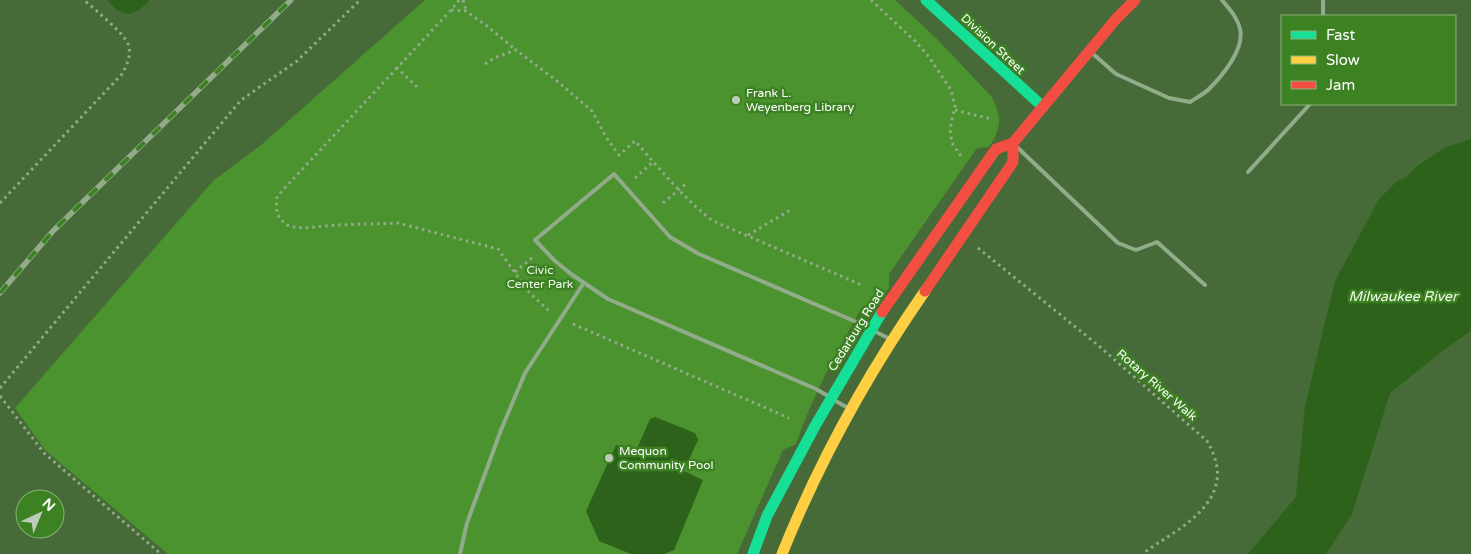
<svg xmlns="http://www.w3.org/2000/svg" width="1471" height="554" font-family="'Varela Round',sans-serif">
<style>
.green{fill:#4b932e}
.water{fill:#2d621a}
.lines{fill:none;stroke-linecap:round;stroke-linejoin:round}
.path{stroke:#92ab8a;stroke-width:3;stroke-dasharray:2.5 4;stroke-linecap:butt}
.lane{stroke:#92ab8a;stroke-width:4}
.fast{stroke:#16e098;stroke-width:11}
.slow{stroke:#ffcf43;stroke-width:11}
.jam{stroke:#f24e42;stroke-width:11}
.rail-casing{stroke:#94ab8b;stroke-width:5.5}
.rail{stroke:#3c8122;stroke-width:4;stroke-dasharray:11;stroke-linecap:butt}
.poi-dot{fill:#becbb9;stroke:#3c8122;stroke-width:2}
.labels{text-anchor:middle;stroke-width:5;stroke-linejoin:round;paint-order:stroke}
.street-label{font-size:12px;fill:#fff;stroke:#3c8122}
.poi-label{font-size:12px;fill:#fff;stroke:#3c8122;text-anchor:start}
.park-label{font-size:12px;fill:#effbeb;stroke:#3c8122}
.water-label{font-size:14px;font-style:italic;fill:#f0fbec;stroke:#3c8122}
</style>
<rect width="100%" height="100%" fill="#466b38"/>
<path class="green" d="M425 0H895L937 39 991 96C1002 116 1002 127 989 147L977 148 889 274V288C881 299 875 304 862 307 837 352 812 396 796 444L783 450 737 554H168L45 450 15 408 214 180 261 145Z"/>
<g class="water">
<path d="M107 0H150C142 8 131 19 119 11 115 9 111 4 107 0Z"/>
<polygon points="1471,139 1471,331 1444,350 1390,393 1352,514 1326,554 1248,554 1296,497 1305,406 1335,281 1379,199 1397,181 1405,178 1417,166 1446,147"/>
<polygon points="655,417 695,433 698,440 684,471 703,480 674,550 664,554 631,554 599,541 586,511 616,445 636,451 650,419"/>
</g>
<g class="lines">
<g class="path">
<polyline points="459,0 451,10 466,11 487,26 516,50"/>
<polyline points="463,0 466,11"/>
<polyline points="871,0 917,43 929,57 951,90 955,106 950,129 952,143 961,156"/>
<path d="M485 64 494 58 516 50 557 81 592 111 606 137 619 155 635 141C660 169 683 198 713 221L864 286"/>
<polyline points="397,68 281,192 276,199 277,213 280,219 287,225 294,227 303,228 337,225 398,223 498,249 529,292 551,313"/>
<polyline points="417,87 397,68 451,10"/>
<polyline points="955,110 991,119"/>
<polyline points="635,178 653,162"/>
<path d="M0 203 122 74C127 65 132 55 128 44 124 33 94 9 84 0"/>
<polyline points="663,203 688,182"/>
<polyline points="748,235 792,209"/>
<path d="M978 248 1099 346 1207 441C1210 446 1213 452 1215 459 1226 493 1198 517 1172 534 1162 541 1152 546 1143 554"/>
<polyline points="515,272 533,257"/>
<polyline points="573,324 789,418"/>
<polyline points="0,388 241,100 297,61 360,0"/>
<polyline points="0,396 44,453 161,554"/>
</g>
<g class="lane">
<polyline points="1323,16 1323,0"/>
<path d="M1092 53 1116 74 1169 98 1190 102C1196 98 1204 94 1209 89 1222 76 1245 49 1240 29 1238 18 1229 9 1222 0"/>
<polyline points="1018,148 1118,243 1136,250 1157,242 1205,285"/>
<polyline points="1248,172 1310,104"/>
<polyline points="874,331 888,338"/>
<polyline points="828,396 816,389 608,299 571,274 554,260 535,240 614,174 670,237 699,254 868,327"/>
<polyline points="834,400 848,408"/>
<polyline points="460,554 467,523 501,430 525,373 583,284"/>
</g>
<g class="fast">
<polyline points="926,0 1043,107"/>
<polyline points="753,554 767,516 815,426 882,312"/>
</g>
<path class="slow" d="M782 554C819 462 868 373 925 291"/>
<g class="jam">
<polyline points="925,291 1013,162 1013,143"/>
<polyline points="882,312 996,149 1013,143 1116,19 1135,0"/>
</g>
<g class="rail-casing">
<polyline id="rail" points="0,293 53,231 291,0"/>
</g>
<use href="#rail" class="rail"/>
</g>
<g class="poi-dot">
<circle cx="736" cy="100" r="5"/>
<circle cx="609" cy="458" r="5"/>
</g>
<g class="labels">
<g class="street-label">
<text transform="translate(993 44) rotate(43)" y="4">Division Street</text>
<text transform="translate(856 330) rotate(-58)" y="4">Cedarburg Road</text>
<text transform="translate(1157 385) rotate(41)" y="4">Rotary River Walk</text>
</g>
<g class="poi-label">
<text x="746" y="97">Frank L.<tspan x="746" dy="14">Weyenberg Library</tspan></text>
<text x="619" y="455">Mequon<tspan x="619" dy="14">Community Pool</tspan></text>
</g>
<g class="park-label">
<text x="540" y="274">Civic<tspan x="540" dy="14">Center Park</tspan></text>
</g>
<g class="water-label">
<text x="1403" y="301">Milwaukee River</text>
</g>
</g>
<rect x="1281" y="15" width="175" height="90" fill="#3c8122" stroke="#8ab37a"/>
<rect x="1291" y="31" width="25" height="8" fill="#16e098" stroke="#8ab37a"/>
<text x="1326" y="40" font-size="15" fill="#ffffff">Fast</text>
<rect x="1291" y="56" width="25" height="8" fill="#ffcf43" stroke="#8ab37a"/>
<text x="1326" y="65" font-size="15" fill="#ffffff">Slow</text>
<rect x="1291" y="81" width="25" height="8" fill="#f24e42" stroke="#8ab37a"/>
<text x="1326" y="90" font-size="15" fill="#ffffff">Jam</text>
<g transform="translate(40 514) rotate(44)"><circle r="24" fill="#3c8122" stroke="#8ab37a"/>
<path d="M0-4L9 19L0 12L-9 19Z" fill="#becbb9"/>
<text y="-8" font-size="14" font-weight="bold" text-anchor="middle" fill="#ffffff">N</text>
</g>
</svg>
